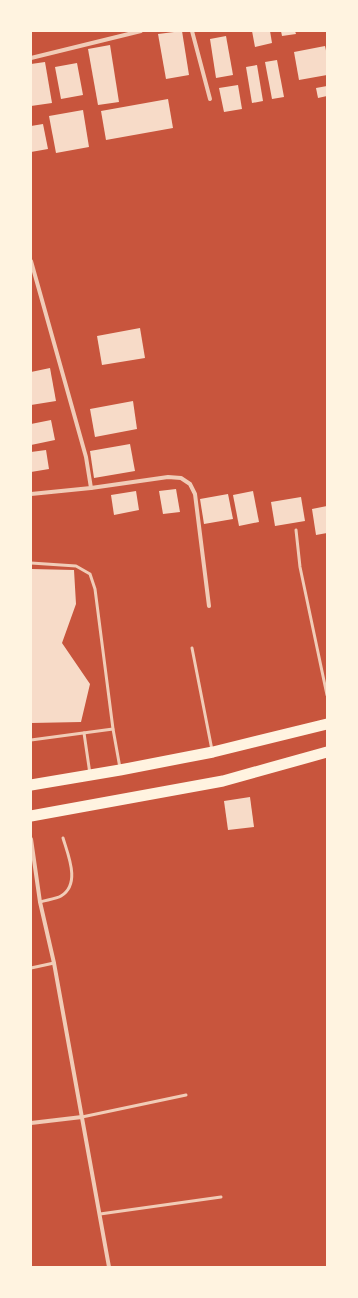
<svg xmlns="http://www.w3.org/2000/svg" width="358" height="1298" font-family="'Roboto Condensed',sans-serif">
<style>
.building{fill:#f7dbc8}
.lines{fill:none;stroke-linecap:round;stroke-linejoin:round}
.service{stroke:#f1ccb7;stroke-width:3}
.minor{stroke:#f1ccb7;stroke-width:4}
.trunk{stroke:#fff3e0;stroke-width:11}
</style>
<rect width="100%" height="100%" fill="#c8553d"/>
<g class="building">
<polygon points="182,31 189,75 166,79 158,34"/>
<polygon points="252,31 270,31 272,43 255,47"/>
<polygon points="281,31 295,31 296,34 282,36"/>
<polygon points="226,36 233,75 216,78 210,39"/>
<polygon points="110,45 119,102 98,105 88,49"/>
<polygon points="325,46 327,55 327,75 299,80 294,52"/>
<polygon points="277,60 284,97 272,99 265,62"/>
<polygon points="45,62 52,103 31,106 31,64"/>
<polygon points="77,63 83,95 61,99 55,67"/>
<polygon points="257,65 263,101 252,103 246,67"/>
<polygon points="238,85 242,109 224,112 219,88"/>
<polygon points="327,86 327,96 318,98 316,88"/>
<polygon points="168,99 173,128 106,140 101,111"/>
<polygon points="83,110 89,147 56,153 49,116"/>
<polygon points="43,124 48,149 31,152 31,126"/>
<polygon points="140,328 145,358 102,365 97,336"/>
<polygon points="50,368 56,401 31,405 31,372"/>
<polygon points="133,401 137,429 95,437 90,409"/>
<polygon points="51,420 55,440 31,445 31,424"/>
<polygon points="130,444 135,471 94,478 90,451"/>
<polygon points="46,450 49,469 31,472 31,452"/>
<polygon points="176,489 180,512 163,514 159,491"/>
<polygon points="136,491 139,510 114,515 111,495"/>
<polygon points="253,491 259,522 239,526 233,495"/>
<polygon points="228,494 233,519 204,524 200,499"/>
<polygon points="301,497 305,521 275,526 271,502"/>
<polygon points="327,506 327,533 316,535 312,509"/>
<polygon points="31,569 74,570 76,604 62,643 90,684 81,722 31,723"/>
<polygon points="250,797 254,827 228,830 224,801"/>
</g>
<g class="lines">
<g class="service">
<polyline points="296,530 300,567 327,695"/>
<polyline points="31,563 76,566 90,574 95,589 113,729 120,768"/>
<polyline points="192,648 212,750"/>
<polyline points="84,733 90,774"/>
<polyline points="31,740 113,729"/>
<path d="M40 902C46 900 56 899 61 896 81 884 68 855 63 838"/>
<polyline points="31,968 54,963"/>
<polyline points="82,1117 186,1095"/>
<polyline points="100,1214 221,1197"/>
</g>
<g class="minor">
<polyline points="192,31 210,99"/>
<polyline points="31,58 141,31"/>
<polyline points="31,261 86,457 91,488"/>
<polyline points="31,494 91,488 168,477 181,478 190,484 195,494 209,606"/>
<polyline points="31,839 40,902 54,963 109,1267"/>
<polyline points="31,1123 82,1117"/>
</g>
<g class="trunk">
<polyline points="31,785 120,770 213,752 327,724"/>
<polyline points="31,816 223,781 327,752"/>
</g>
</g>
<rect width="358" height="1298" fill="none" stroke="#fff3e0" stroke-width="64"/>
</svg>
